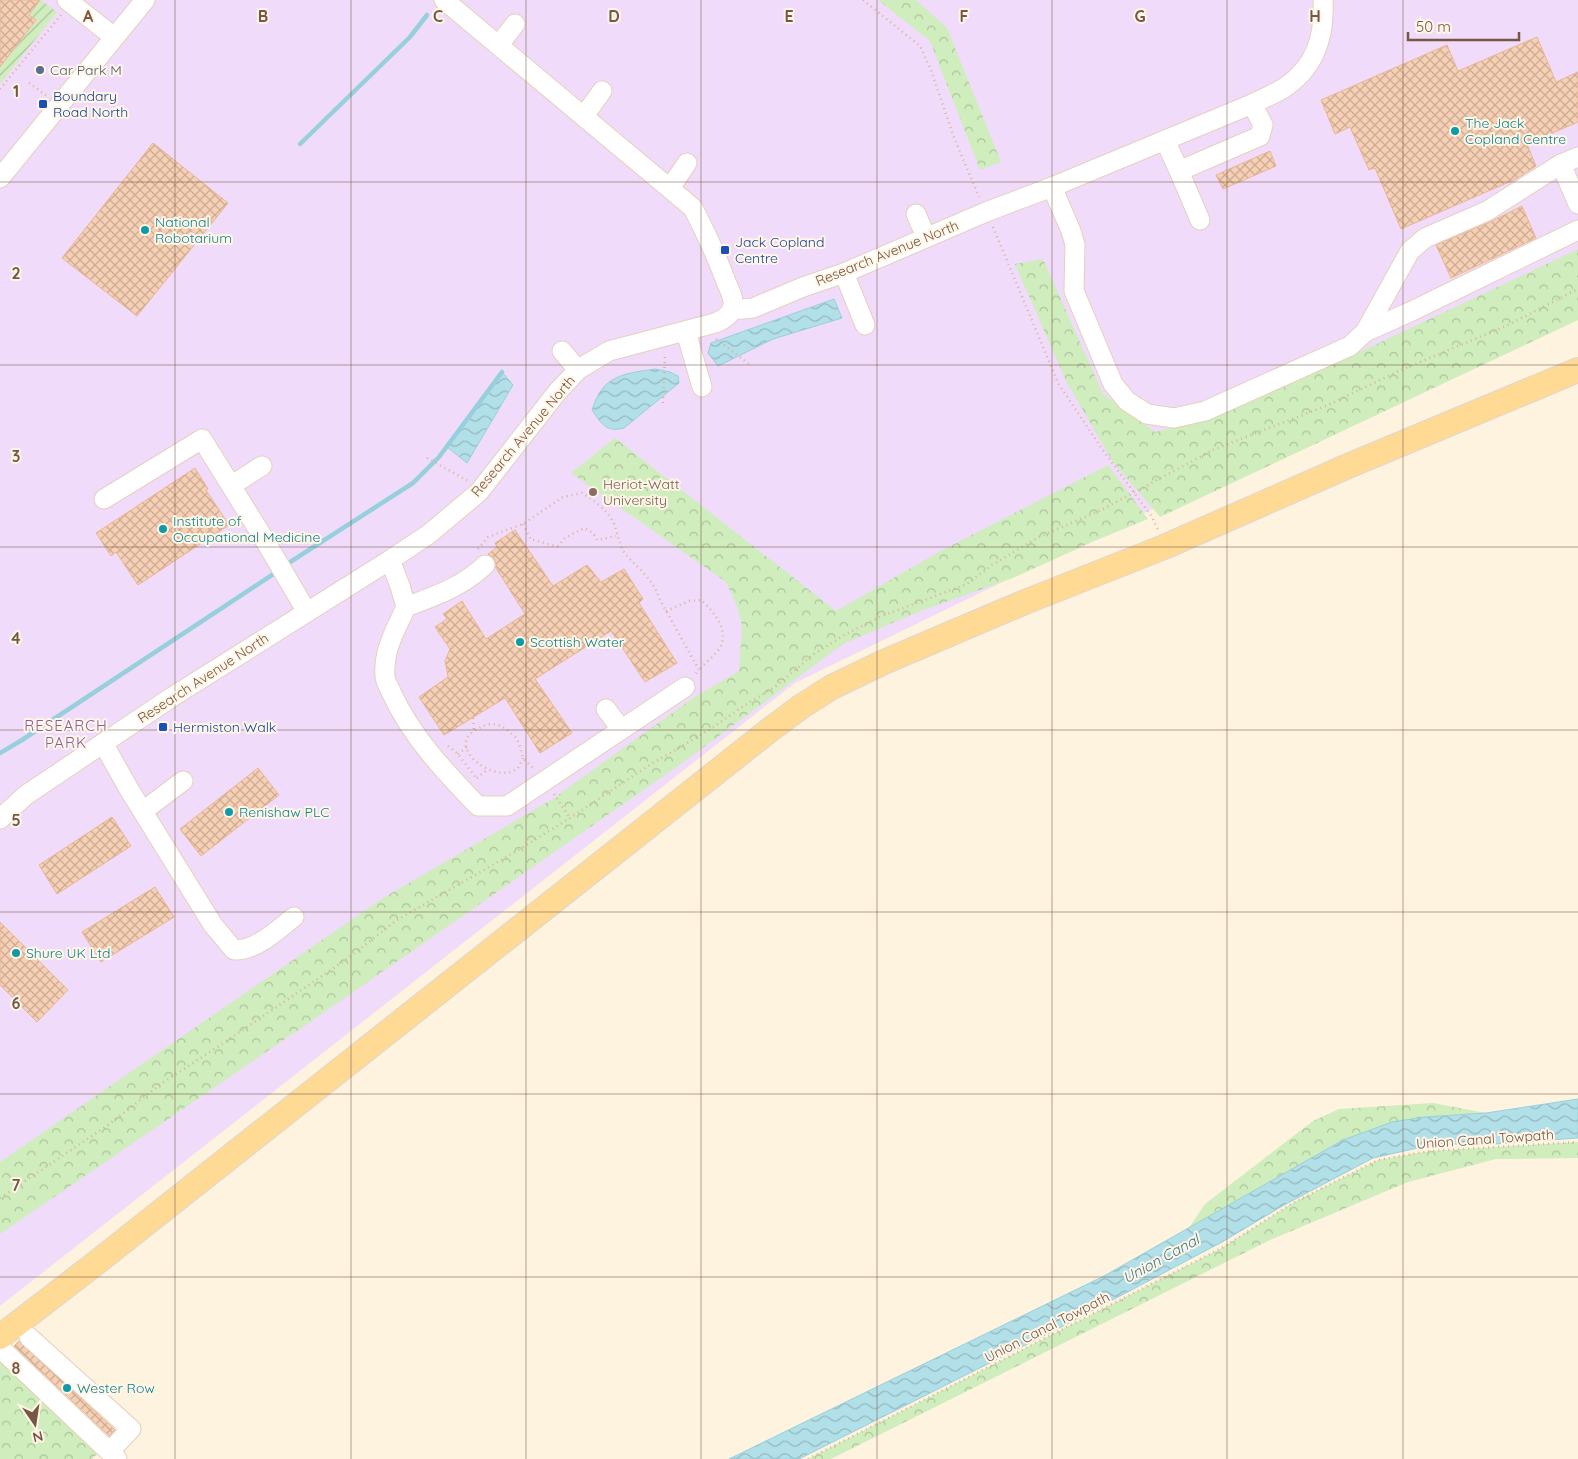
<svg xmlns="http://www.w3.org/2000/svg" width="1578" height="1459" font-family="Quicksand,sans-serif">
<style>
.education{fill:#f0dcfa}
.forest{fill:url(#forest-crowns)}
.garden{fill:url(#garden-furrows)}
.water{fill:url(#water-waves);stroke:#97d0dc}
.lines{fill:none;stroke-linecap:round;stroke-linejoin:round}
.stream{stroke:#97d0dc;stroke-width:4.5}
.building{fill:url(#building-cross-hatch);stroke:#ebb693}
.minor-casing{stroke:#e5d0bd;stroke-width:21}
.major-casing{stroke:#ded7d2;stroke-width:26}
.path{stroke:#dbb397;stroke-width:2.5;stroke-dasharray:1 4;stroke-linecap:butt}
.minor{stroke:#fff;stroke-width:19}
.major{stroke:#ffda95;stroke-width:24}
.grid{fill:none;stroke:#775744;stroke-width:1;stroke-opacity:0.55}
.service-dot{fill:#5c6f8a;stroke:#fff6e7;stroke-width:2}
.transit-dot{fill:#1a4fb4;stroke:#fff6e7;stroke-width:2}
.culture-dot{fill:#0f9aa8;stroke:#fff6e7;stroke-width:2}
.education-dot{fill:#8d6e63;stroke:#fff6e7;stroke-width:2}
.labels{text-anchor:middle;stroke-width:4;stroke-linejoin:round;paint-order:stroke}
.service-label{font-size:14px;fill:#4e5e75;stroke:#fff6e7;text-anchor:start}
.transit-label{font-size:14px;fill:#164399;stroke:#fff6e7;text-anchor:start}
.culture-label{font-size:14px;fill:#0d838f;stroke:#fff6e7;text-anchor:start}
.street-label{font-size:14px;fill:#775744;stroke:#fff6e7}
.education-label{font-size:14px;fill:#785e54;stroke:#fff6e7;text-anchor:start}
.neighbourhood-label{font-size:15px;letter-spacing:1px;fill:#885f9b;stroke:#fff6e7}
.water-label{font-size:15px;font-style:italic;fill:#3a7786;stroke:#fff6e7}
.grid-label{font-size:16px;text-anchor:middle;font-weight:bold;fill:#775744;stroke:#fff6e7;stroke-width:4;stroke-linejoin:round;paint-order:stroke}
</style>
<defs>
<pattern id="forest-crowns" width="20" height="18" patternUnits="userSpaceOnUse" patternTransform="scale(1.25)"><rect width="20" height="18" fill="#cfedbd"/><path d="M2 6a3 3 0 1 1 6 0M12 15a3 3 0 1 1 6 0" fill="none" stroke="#adc39b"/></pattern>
<pattern id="garden-furrows" width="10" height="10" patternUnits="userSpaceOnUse" patternTransform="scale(1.25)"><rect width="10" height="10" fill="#cfedbd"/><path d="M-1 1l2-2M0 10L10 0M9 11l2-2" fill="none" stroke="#adc39b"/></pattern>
<pattern id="water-waves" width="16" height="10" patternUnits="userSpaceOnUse" patternTransform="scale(1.25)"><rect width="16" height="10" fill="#b2e0e9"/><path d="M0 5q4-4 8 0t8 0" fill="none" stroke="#96b8be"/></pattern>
<pattern id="building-cross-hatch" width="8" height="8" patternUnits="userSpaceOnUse" patternTransform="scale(1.25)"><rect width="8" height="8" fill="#f6d0b4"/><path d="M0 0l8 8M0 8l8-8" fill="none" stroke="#ccac94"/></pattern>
</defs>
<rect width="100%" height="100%" fill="#fef3df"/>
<polygon class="education" points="0,0 1578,0 1578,302 795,683 0,1306"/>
<g class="forest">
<polygon points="878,0 916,0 947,28 1001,162 980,170 930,41"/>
<polygon points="1578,249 1578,320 1160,517 1113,462 1067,383 1015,264 1043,259 1103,394 1155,432 1197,422 1347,358"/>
<polygon points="615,438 836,611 939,552 1108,465 1148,519 1092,542 1013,578 918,612 843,644 681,764 313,1020 0,1234 0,1162 383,898 551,800 693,698 739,671 742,625 737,606 726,582 571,473"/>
<polygon points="1433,1103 1486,1113 1425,1117 1288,1171 1188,1229 1205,1204 1313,1121 1339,1109"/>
<polygon points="1578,1142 1578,1158 1496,1159 1408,1182 1270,1240 831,1459 808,1459 1220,1249 1293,1203 1378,1160 1430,1151"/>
<polygon points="0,1356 97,1454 92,1459 0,1459"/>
</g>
<polygon class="garden" points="41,0 57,12 0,84 0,67 36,21 29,15"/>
<g class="water">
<polygon points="834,299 842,318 773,339 718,366 708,353 711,343"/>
<path d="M655 369 670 372 678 376 679 383 624 428C606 433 601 423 592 410 603 375 622 374 655 369Z"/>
<polygon points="502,372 513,385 467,463 446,446"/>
<polygon points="1578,1099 1578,1138 1495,1144 1451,1144 1422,1147 1373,1158 1284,1205 1222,1242 1069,1323 799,1459 729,1459 1104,1276 1343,1140 1392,1122 1425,1117 1486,1113"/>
</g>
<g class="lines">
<g class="stream">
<polyline points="300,144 410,37 427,15"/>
<polyline points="284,566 413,483 439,457 502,372"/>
<polyline points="0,753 22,740 278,571"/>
</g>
</g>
<g class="building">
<polygon points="0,0 40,0 29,15 36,20 0,67"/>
<polygon points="1537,37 1556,82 1578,72 1578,122 1527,144 1536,166 1516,179 1401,229 1375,168 1369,170 1350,127 1335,134 1321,100 1447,45 1458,71"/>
<polygon points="153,143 228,203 137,316 62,258"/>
<polygon points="1270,151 1276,166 1223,189 1216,175"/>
<polygon points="1522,206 1536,238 1451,278 1436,245 1492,221"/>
<polygon points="195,468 208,489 206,490 229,525 138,585 116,552 111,556 96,533"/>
<polygon points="515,530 553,586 587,565 601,582 624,569 643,599 639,603 677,663 645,682 611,631 535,679 572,733 540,753 505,698 444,735 419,697 448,677 445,661 450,649 435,627 447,619 443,614 462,601 486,639 525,614 496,568 496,563 494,558 488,554 497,547 495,543"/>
<polygon points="258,768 279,795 201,856 180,829"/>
<polygon points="112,817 131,846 57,894 39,865"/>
<polygon points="155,887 174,917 101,962 82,932"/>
<polygon points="0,922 68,990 37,1022 0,985"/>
<polygon points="19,1341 115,1430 109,1436 14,1346"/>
</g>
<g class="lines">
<g class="minor-casing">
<g id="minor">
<polyline points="67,0 114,37"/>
<polyline points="499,45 515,24"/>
<polyline points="584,116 602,91"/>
<polyline points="1165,140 1179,171 1260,136 1263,125 1252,104"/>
<polyline points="1561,164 1578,204"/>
<polyline points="1179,171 1200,220"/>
<polyline points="0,178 145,0"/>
<polyline points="1052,187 1071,231 1075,245 1074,291 1113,384 1127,401 1147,414 1174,418 1205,411 1350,346 1365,332 1410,251 1425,238 1487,211 1561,164 1578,157"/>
<polyline points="670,188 687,163"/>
<polyline points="916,214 926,237"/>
<polyline points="844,273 865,325"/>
<path d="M732 310 753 308 803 287 844 273 986 212 1052 187 1252 104C1262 99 1274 94 1284 88 1316 67 1325 36 1323 0"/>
<polyline points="686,332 702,387"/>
<polyline points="1365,332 1412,311 1578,230"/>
<polyline points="562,351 578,370"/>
<polyline points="232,485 262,466"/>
<polyline points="104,499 202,439 261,534 307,612"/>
<path d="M390 560 400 586 406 607C396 629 383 650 385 676 385 682 390 688 392 694 412 737 445 772 478 806H507L685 687"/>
<path d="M406 607C435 596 462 587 485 565"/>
<polyline points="606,709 621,729"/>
<path d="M103 743 130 791 213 925 234 950C256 951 277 930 294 917"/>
<polyline points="143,811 183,781"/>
<path d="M0 819 26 795 172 697 390 560 429 534 479 492 558 391 579 369 609 351 715 323C723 320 732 315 733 305 734 297 728 287 725 279 716 255 705 231 693 208L444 0"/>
<polyline points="29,1337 131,1429 110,1451"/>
<polyline points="0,1348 117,1459"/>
</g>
</g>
<g class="major-casing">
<polyline id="major" points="0,1337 96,1263 771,729 802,706 832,687 884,662 1025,602 1164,547 1348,466 1578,370"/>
</g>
<g class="path">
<polyline points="863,0 920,46 931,70 953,135 979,197"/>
<polyline points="29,83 47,96"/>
<polyline points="0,89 61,15"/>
<polyline points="993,227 1058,383 1102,449 1152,517 1158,530"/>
<polyline points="716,339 749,364"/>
<polyline points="663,403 665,353"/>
<polyline points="427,458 468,481"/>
<path d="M523 524 531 540C541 540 548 546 558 546L565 538 584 528 593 533 597 540 616 536"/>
<path d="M478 549 488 537 523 524 563 497 582 493C594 500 607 510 613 522 619 533 618 545 626 555 638 568 654 580 659 598L699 670 694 676"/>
<path d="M666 611 689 601 701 600C714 612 728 628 721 646 717 654 705 663 699 670"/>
<polyline points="473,718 474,732"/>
<polyline points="448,746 458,754 476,778"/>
<polyline points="458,754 467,747"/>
<path d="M523 758C522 761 520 765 518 768 500 783 462 759 466 741 468 733 477 729 483 726 496 721 505 727 514 736 520 741 520 750 523 757 525 761 530 765 533 768"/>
<polyline points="477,778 487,770"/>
<polyline points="554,794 570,818"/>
<polyline points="0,1198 108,1125 161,1084 228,1040 347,959 397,920 515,852 570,818 648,766 709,730 745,705 775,687 814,654 846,634 882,616 967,584 992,565 1037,538 1101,510 1215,449 1326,406 1401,370 1506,326 1578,289"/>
<polyline points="808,1459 1220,1249 1293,1203 1378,1160 1430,1151 1578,1142"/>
</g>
<use href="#minor" class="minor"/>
<use href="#major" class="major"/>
</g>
<path class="grid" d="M175 0V1459M351 0V1459M526 0V1459M701 0V1459M877 0V1459M1052 0V1459M1227 0V1459M1403 0V1459M0 182H1578M0 365H1578M0 547H1578M0 730H1578M0 912H1578M0 1094H1578M0 1277H1578"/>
<circle class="service-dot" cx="40" cy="70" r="5"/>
<g class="transit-dot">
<rect x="38" y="99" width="10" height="10" rx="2.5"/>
<rect x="720" y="245" width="10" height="10" rx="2.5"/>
<rect x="158" y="722" width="10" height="10" rx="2.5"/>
</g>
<g class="culture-dot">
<circle cx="1455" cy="131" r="5"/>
<circle cx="145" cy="230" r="5"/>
<circle cx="163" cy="529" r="5"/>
<circle cx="520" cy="642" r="5"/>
<circle cx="229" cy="812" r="5"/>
<circle cx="16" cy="953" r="5"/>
<circle cx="67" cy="1388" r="5"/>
</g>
<circle class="education-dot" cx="593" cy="492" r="5"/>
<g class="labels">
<g class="service-label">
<text x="50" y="75">Car Park M</text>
</g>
<g class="transit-label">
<text x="53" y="101">Boundary<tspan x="53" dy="16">Road North</tspan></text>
<text x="735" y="247">Jack Copland<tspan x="735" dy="16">Centre</tspan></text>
<text x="173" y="732">Hermiston Walk</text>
</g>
<g class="culture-label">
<text x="1465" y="128">The Jack<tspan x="1465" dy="16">Copland Centre</tspan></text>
<text x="155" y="227">National<tspan x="155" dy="16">Robotarium</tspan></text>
<text x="173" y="526">Institute of<tspan x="173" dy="16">Occupational Medicine</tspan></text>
<text x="530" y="647">Scottish Water</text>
<text x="239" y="817">Renishaw PLC</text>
<text x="26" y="958">Shure UK Ltd</text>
<text x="77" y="1393">Wester Row</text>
</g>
<g class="street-label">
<text transform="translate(887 253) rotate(-22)" y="5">Research Avenue North</text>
<text transform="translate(523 436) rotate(-50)" y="5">Research Avenue North</text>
<text transform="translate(203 678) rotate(-33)" y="5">Research Avenue North</text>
<text transform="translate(1485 1139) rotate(-4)" y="5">Union Canal Towpath</text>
<text transform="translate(1047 1327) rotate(-27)" y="5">Union Canal Towpath</text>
</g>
<g class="education-label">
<text x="603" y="489">Heriot-Watt<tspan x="603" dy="16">University</tspan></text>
</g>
<g class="neighbourhood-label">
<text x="66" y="731">RESEARCH<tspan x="66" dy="17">PARK</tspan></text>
</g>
<g class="water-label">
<text transform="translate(1161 1259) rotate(-29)" y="5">Union Canal</text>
</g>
</g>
<g class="grid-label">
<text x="88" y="22">A</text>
<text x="263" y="22">B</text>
<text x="438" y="22">C</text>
<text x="614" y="22">D</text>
<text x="789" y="22">E</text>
<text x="964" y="22">F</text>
<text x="1140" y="22">G</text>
<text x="1315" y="22">H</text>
<text x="16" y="97">1</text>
<text x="16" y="279">2</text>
<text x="16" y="462">3</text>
<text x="16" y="644">4</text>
<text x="16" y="826">5</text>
<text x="16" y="1009">6</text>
<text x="16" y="1191">7</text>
<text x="16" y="1374">8</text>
</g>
<g transform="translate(35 1424) rotate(167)" stroke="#fff6e7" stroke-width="4" paint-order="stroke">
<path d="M0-4L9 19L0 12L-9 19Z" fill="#775744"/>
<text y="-8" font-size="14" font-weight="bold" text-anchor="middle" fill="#775744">N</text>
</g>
<path d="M1408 32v8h111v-8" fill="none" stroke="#775744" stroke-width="2.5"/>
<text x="1416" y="32" font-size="15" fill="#775744" stroke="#fff6e7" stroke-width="4" paint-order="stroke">50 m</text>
</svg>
